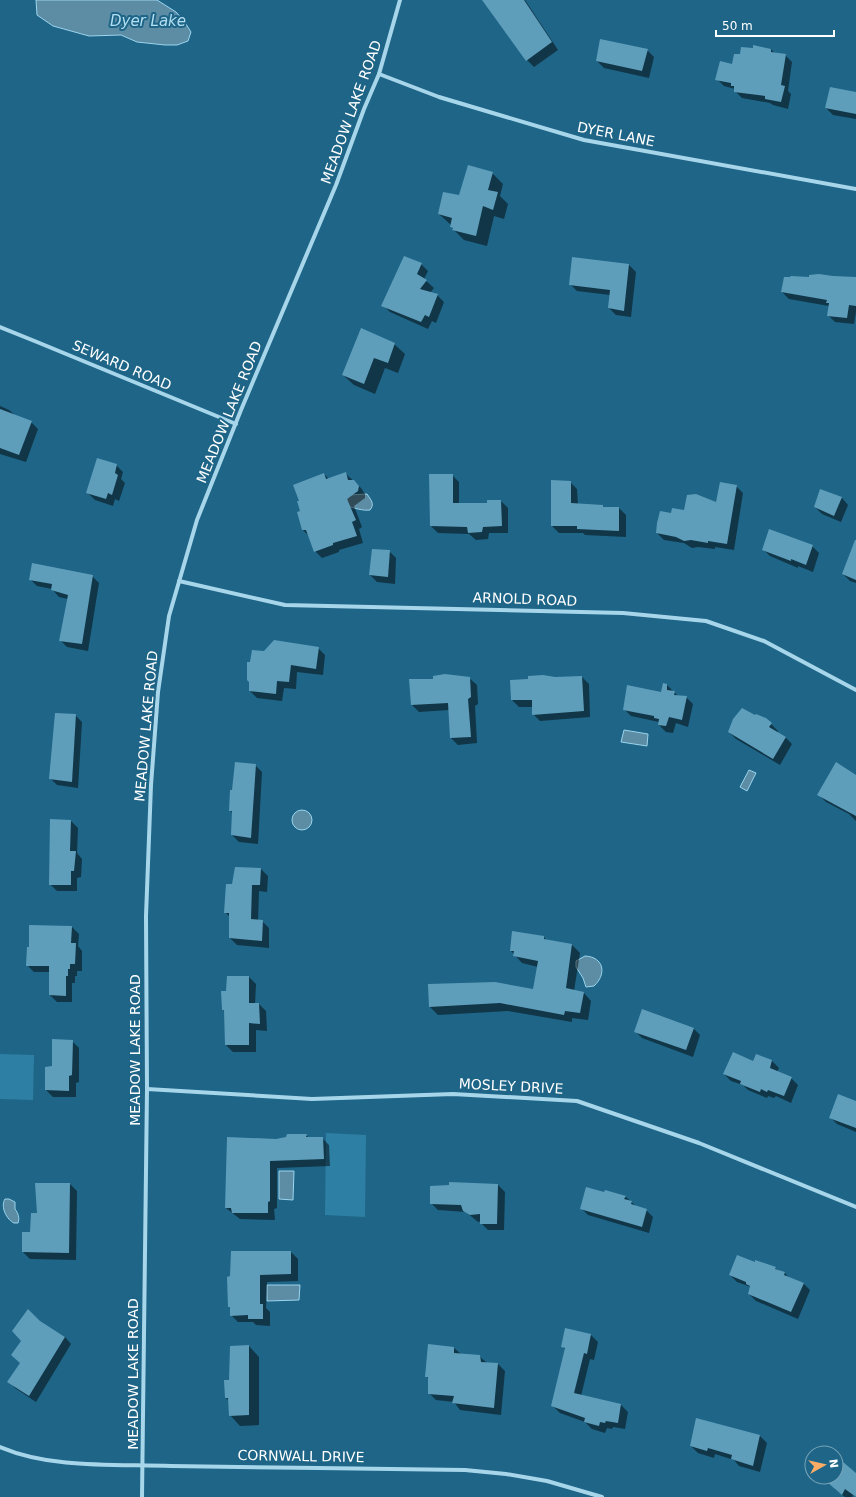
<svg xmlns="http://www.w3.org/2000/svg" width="856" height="1497" font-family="'DejaVu Sans',sans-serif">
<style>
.green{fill:#2e7fa4}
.water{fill:#5c8da5;stroke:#9bd4ed}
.shadow{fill:#0007}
.building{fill:#5f9ebb}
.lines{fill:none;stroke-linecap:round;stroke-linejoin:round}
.minor{stroke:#a7d6eb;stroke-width:4}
.labels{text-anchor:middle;stroke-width:4;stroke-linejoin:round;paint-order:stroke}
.street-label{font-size:14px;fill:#fff;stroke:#1e6587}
.water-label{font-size:15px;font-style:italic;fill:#b3dff2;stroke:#1e6587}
</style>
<rect width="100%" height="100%" fill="#1e6587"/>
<g class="green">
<polygon points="0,1054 34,1055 33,1100 0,1099"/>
<polygon points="326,1133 366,1135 365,1217 325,1215"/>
</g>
<g class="water">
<polygon points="36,0 157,0 176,12 184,21 191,32 188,41 177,45 165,45 137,42 121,35 89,36 53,26 37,15"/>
<path d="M367 494C371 500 375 504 370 510 363 511 354 508 347 506V499L350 495Z"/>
<polygon points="624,730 648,734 647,746 621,742"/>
<polygon points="749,770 756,773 747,791 740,787"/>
<circle cx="302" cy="820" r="10"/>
<path d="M585 956C604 957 607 974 594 986L586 987 583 978 576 967V961Z"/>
<polygon points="279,1171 294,1171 293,1200 279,1199"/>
<path d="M5 1199H9L15 1202V1209C18 1213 20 1218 18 1223H14C7 1220 0 1207 5 1199Z"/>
<polygon points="267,1285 300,1285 299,1300 267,1301"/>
</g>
<g class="shadow">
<polygon points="483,0 525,0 558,50 534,67 527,60"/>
<polygon points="771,49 775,54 785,55 792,62 788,91 791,94 788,109 773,105 770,103 742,98 735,91 735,89 724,86 717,79 733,65 740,56"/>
<polygon points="647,50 654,57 649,78 604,68 597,61"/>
<polygon points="856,93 856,119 833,115 826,108"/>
<polygon points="492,173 503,184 500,196 508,204 504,219 494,216 487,246 464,240 451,227 451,225 439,214"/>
<polygon points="573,258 629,265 636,272 631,317 616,315 609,308 610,295 577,291 570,284"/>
<polygon points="421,264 428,271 424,279 434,288 430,293 437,295 444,302 436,323 432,321 428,329 390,312 383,305"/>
<polygon points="790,278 856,278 856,312 854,324 835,322 828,315 829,306 789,299 782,292"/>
<polygon points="394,344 405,354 398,373 385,368 375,394 354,385 343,375"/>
<polygon points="0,406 9,410 16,416 31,422 38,429 26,462 0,454"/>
<polygon points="116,465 123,472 121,479 125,483 119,501 115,499 113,506 95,500 88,493"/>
<polygon points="324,474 329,479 346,474 361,488 365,494 365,498 354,506 362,527 359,529 363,543 339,550 339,552 322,558 315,551 310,537 303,530 301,511"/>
<polygon points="452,475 459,482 459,504 488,504 501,501 508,508 508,533 489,533 488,539 476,540 469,534 438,533 431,526"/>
<polygon points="570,482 577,489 578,505 602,506 605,508 619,508 626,515 626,537 585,535 583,533 559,533 552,526"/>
<polygon points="736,486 743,493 734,550 715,547 715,549 698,547 692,548 684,543 664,540 657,533 672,514 717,504"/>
<polygon points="842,498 848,505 841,522 822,514 815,507"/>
<polygon points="812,546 819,553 813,572 798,566 798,568 770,556 763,549"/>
<polygon points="389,551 396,558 395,584 377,582 370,575"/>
<polygon points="856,553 856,583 850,581 843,574"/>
<polygon points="92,576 99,583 88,651 67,647 60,640 68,599 59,597 52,589 37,586 30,579"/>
<polygon points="318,648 325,655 323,675 297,672 296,689 284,688 282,701 257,698 250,691 265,652"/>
<polygon points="582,677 589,684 590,717 540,721 533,714 533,707 519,707 512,700 554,678"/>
<polygon points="469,678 477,685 478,704 475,706 477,743 458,745 451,738 449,710 419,712 412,705 433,680"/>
<polygon points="667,685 678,696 686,697 693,704 688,727 676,723 673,733 666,732 659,725 659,722 631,716 624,709 661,693"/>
<polygon points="75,715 82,722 78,788 57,785 50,778"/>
<polygon points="771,724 778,731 777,733 785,737 792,744 780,765 736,739 729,732"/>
<polygon points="255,765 262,772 258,844 239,842 232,835 233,814 230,810 233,791"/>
<polygon points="856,776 856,821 849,814 826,802 819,795"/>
<polygon points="71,821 78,828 77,853 82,859 81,877 77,878 77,891 57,891 50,884"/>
<polygon points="236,868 261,869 268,876 267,892 259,891 258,921 262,921 269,928 269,948 237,945 230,938 230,917 225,912 233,885"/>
<polygon points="72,927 79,934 78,946 82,951 82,971 77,971 77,976 75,976 75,983 72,983 72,1002 57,1002 50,995 50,972 34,972 27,965"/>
<polygon points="513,932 544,937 547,941 572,945 580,953 574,991 584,993 591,1001 588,1020 572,1018 572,1022 508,1011 438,1015 430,1007 429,985 534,990 538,967 522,963 511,951"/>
<polygon points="249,977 256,984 255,1004 259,1004 266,1011 267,1031 256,1030 256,1052 233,1052 226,1045 225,1012 223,1009 227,992"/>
<polygon points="693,1028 700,1035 693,1057 642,1038 635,1031"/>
<polygon points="72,1041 79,1048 79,1082 76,1083 76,1097 53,1097 46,1090 53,1067"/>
<polygon points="756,1055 772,1061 779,1068 777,1072 791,1078 798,1085 791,1103 776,1096 774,1098 768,1096 767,1098 748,1090 743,1085 731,1081 724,1074 753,1062"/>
<polygon points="856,1102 856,1132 837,1124 830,1117"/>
<polygon points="306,1135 309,1138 322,1138 329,1145 330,1166 277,1168 277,1208 274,1209 275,1220 240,1219 226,1208 228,1138 276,1140"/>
<polygon points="36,1184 70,1184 77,1191 76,1260 30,1259 23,1252 38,1214"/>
<polygon points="498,1185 505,1192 504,1230 488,1230 481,1223 481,1221 478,1222 466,1212 438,1210 431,1203"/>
<polygon points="605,1191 626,1197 637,1207 646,1210 653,1217 649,1233 588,1215 581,1208 605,1193"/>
<polygon points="291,1252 298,1259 298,1281 267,1282 266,1308 270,1312 270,1326 256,1325 253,1322 238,1322 231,1315 231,1309 229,1306 228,1278"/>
<polygon points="756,1264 775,1268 779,1271 785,1273 789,1278 803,1283 810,1290 798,1319 756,1301 749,1294 751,1287 737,1282 730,1275"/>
<polygon points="40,1322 65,1337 71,1344 36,1402 15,1388 9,1381 21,1364"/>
<polygon points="591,1335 598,1342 594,1360 590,1359 581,1396 621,1405 628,1412 625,1429 613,1427 612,1429 607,1428 605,1433 592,1429 585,1422 560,1413 553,1406 566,1350 562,1346"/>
<polygon points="249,1346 259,1357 259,1425 240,1426 230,1415 229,1401 226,1398 230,1381"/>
<polygon points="454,1348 461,1354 479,1356 487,1363 498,1364 505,1371 501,1415 460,1410 454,1402 436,1400 429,1393 429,1379 426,1376"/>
<polygon points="760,1436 767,1443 760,1472 739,1466 734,1460 715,1454 714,1458 698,1453 691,1446"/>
<polygon points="836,1473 856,1474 856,1497 853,1495 852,1497 845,1497 835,1489 833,1477 836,1477"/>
</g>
<g class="building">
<polygon points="482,0 524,0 552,42 526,61"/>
<polygon points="600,39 648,49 642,71 596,61"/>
<polygon points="753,45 771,49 771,52 786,54 781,85 785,86 781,102 765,99 765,96 734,92 734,86 731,86 731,83 715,80 720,61 732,64 734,54 740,54 741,47 753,48"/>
<polygon points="830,87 856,92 856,114 825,108"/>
<polygon points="468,165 493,172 488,190 498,192 493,210 483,206 476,236 452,230 453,228 450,227 452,218 438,214 443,192 459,195"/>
<polygon points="404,256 422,263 417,274 427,280 420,289 438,294 429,317 425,315 421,322 381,306"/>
<polygon points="572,257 629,264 624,311 608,308 610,290 569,285"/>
<polygon points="819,274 833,276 856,277 856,306 849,305 847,318 827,316 829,303 826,303 827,300 781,292 784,277 790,277 791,276 809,277 809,275"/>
<polygon points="361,328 395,343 388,363 374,358 364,384 342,375"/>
<polygon points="0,409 32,421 19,455 0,448"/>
<polygon points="97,458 117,464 115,473 118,475 112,495 108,493 106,499 86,493"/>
<polygon points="346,472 348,480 354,480 359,486 358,491 347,499 356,520 352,522 357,536 333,543 333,545 314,552 306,530 302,530 297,512 300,511 297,501 299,501 293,485 324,473 326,479"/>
<polygon points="429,474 453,474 453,503 487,503 487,500 501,500 502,526 483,527 482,532 468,533 467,527 430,526"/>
<polygon points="551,480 571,481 571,503 603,505 603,507 619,507 619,531 577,529 577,526 551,526"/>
<polygon points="720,482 737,485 727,544 708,541 708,543 691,540 684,541 676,537 656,533 657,523 660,511 671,513 672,508 684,510 687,495 696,494 716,502"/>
<polygon points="820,489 842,497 834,516 814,507"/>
<polygon points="769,529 813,545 806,565 791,559 791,561 762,550"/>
<polygon points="855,540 856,540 856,580 842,574"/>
<polygon points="372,549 390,550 388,577 369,575"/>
<polygon points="32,563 93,575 82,644 59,641 68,595 51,590 52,584 29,580"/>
<polygon points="274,640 319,647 316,669 291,665 289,682 277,681 276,694 249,691 249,682 247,680 247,662 250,662 252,650 264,651"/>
<polygon points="445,674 470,677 471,697 468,699 471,737 450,738 448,703 411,705 409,679 433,679 433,676"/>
<polygon points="543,675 555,677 582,676 584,711 532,715 532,700 511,700 510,680 528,679 528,676"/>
<polygon points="663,683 667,684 667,690 675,691 674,695 687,696 682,720 669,717 666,726 658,725 659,719 654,718 654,716 623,710 627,685 661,692"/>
<polygon points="742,708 755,715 756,714 766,718 772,723 769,727 786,737 773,759 728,732 733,719"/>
<polygon points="55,713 76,714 72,782 49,779"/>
<polygon points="235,762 256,764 251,838 231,835 232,811 229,811 230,790 232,790"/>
<polygon points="836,762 856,775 856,816 817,795"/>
<polygon points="50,819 71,820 70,851 76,851 74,871 71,871 71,885 49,885"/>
<polygon points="235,867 261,868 260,885 252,885 251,919 263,920 262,941 229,938 229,913 224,913 226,884 232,884"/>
<polygon points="29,925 72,926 71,943 76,943 75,964 70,964 70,969 68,969 68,976 66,976 66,996 49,995 49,966 26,966 27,947 29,947"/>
<polygon points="512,931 544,936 544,939 572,944 566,988 584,992 580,1013 565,1011 564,1015 500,1003 429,1007 428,984 495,982 533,989 538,961 513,956 514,951 510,951"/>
<polygon points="227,976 249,976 249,1003 259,1003 260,1024 249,1023 249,1045 225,1045 224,1010 222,1010 221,991 226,991"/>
<polygon points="642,1009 694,1028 686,1050 634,1032"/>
<polygon points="52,1039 73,1040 72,1075 69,1076 69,1091 45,1090 45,1067 52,1066"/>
<polygon points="733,1052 753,1061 756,1054 772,1060 770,1068 792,1077 784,1096 768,1090 767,1092 761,1089 760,1092 740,1084 741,1081 723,1074"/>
<polygon points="838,1094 856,1101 856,1128 829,1118"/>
<polygon points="287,1134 307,1134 306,1137 323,1137 324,1159 270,1161 270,1201 268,1202 268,1213 232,1213 231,1208 225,1208 227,1137 276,1139 286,1137"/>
<polygon points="449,1182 498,1184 497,1224 480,1224 480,1214 470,1215 463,1211 461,1205 430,1204 430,1186 449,1185"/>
<polygon points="35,1183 70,1183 69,1253 22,1252 22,1232 30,1232 31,1213 37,1213"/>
<polygon points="586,1187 604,1192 605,1190 626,1196 624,1199 632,1201 631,1204 647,1209 642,1227 580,1209"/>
<polygon points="231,1251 291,1251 291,1274 260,1275 260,1304 263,1304 263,1319 248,1319 248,1315 230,1316 230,1307 228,1307 227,1277 230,1276"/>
<polygon points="737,1255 755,1262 755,1260 776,1267 775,1269 785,1272 784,1275 804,1283 791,1312 748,1294 750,1286 746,1284 746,1282 729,1275"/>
<polygon points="28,1309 40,1321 65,1337 29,1396 7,1382 20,1363 11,1355 21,1341 12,1331"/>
<polygon points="565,1328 591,1334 587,1354 584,1353 574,1393 621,1404 618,1423 606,1421 605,1423 600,1422 599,1426 584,1422 585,1418 551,1406 565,1348 561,1347"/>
<polygon points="428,1344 454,1347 454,1353 480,1355 481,1362 498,1363 494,1408 452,1403 454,1396 428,1394 428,1377 425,1377"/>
<polygon points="249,1345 249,1415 229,1416 228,1398 225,1398 224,1380 229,1380 230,1346"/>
<polygon points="696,1418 760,1435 753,1466 731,1459 732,1455 708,1448 707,1451 690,1446"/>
<polygon points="843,1462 856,1473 856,1497 845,1489 842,1495 827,1482 831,1477 836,1477 836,1471"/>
</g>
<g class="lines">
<g class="minor">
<polyline points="379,74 439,97 584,140 856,189"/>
<polyline points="0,327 37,342 236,424"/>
<polyline points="179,581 285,605 623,613 706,621 764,641 856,690"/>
<polyline points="147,1089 312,1099 453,1094 577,1101 699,1143 856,1207"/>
<path d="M0 1447C52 1469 115 1464 171 1466 269 1468 367 1468 465 1470L506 1474 547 1481 602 1497"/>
<polyline points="142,1497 147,1089 146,916 151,785 158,692 169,616 197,520 241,410 336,185 364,109 379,74 400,0"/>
</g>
</g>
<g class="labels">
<g class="street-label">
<text transform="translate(351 112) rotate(-70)" y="5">MEADOW LAKE ROAD</text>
<text transform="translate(616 134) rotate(11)" y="5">DYER LANE</text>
<text transform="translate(122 365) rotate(23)" y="5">SEWARD ROAD</text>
<text transform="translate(229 412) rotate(-68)" y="5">MEADOW LAKE ROAD</text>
<text transform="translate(525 599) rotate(2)" y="5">ARNOLD ROAD</text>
<text transform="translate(146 726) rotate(-85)" y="5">MEADOW LAKE ROAD</text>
<text transform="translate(135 1050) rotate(-90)" y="5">MEADOW LAKE ROAD</text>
<text transform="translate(511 1086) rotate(3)" y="5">MOSLEY DRIVE</text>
<text transform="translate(133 1374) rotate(-90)" y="5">MEADOW LAKE ROAD</text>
<text transform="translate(301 1456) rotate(1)" y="5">CORNWALL DRIVE</text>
</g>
<g class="water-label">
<text x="148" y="26">Dyer Lake</text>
</g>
</g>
<g transform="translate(824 1465) rotate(82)"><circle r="19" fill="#1e6587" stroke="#78a3b7"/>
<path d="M0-3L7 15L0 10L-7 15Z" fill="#faac66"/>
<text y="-6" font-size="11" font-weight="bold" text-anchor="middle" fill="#ffffff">N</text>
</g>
<path d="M716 30v6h118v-6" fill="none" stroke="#ffffff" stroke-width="2"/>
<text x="722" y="30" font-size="12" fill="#ffffff" stroke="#1e6587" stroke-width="3" paint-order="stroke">50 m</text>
</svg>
